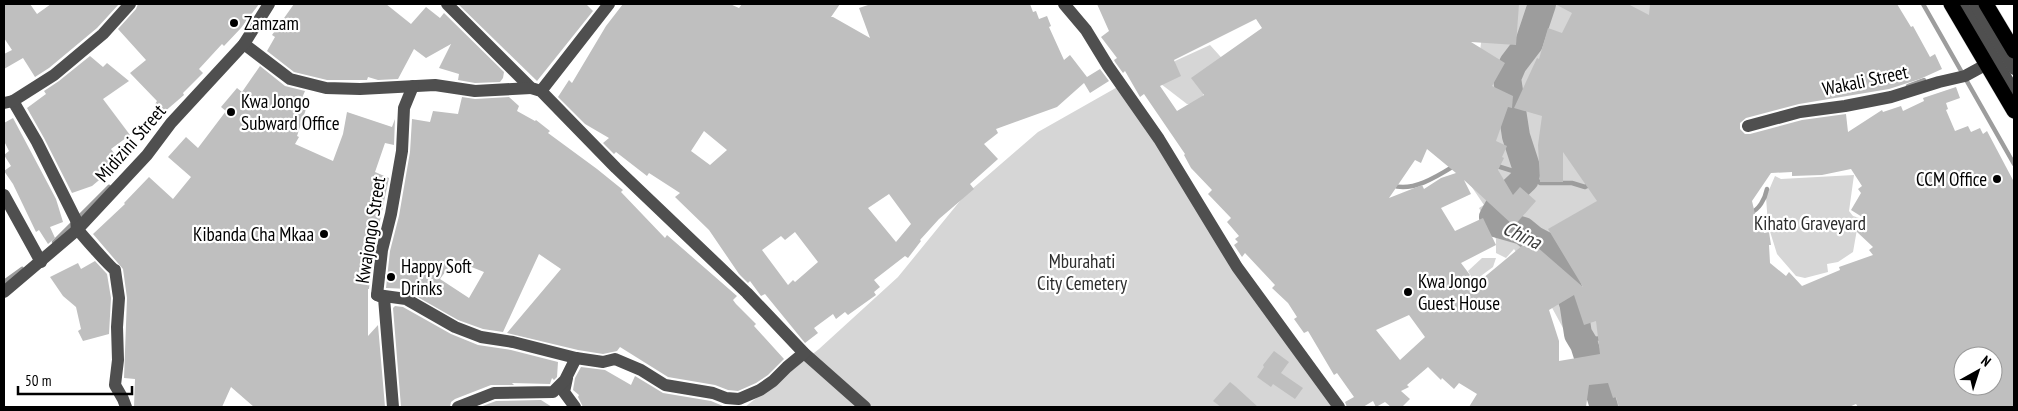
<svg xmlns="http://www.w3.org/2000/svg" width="2018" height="411" font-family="'PT Sans Narrow',sans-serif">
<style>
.green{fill:#d6d6d6}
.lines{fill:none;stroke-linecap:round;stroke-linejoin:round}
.stream{stroke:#9d9d9d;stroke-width:4.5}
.river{stroke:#9d9d9d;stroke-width:28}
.building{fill:#bfbfbf;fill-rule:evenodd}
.highway-casing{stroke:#dbdbdb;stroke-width:16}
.minor{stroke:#4f4f4f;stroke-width:12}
.highway{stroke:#000;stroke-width:15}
.poi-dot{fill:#000;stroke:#fff;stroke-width:2}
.labels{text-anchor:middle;stroke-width:4.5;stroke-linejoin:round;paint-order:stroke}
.poi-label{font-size:19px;fill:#000;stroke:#fff;text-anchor:start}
.street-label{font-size:19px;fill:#000;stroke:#fff}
.park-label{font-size:19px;fill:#2d2d2d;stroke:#fff}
.water-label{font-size:20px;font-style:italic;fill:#3e3e3e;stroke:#fff}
</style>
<rect width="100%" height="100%" fill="#fff"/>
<g class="green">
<polygon points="1473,4 1686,4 1642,44 1709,317 1734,407 1606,407 1544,293 1514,249 1506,258 1496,253 1496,239 1479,208 1484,205 1465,177 1481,43"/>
<polygon points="1210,45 1228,65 1204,90 1201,105 1187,104 1161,84 1175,61"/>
<polygon points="1121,85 1337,407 745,407 819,349 898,277 964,196 1038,132"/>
<polygon points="1854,175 1849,211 1853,216 1859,218 1853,252 1838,262 1827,264 1828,272 1805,278 1796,276 1777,254 1768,225 1766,197 1775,176 1781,179"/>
<polygon points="1482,258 1496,258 1493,267 1474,281 1468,271"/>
</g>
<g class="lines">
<g class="stream">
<polyline points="1923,4 2014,164"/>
<polyline points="1908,86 1924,80"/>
<polyline points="1494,165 1513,171 1525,179"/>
<polyline points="1527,170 1540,183 1572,183 1585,187 1591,184"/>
<path d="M1392 185C1411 193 1438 176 1454 166"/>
<path d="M1750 213C1759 210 1765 199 1767 189"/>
<polyline points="54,242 109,187"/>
<polyline points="1558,259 1569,253"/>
<polyline points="4,282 22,269"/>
<polyline points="1584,344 1593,339 1603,338"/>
</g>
<g class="river">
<polyline points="1542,4 1529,43 1513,64 1507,78 1516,136 1527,170 1525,179 1502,201 1493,217 1495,223 1523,231 1534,240 1553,250 1557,256 1572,300"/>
<polyline points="1573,301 1578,334 1584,344 1604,407"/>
</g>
</g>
<g class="building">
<polygon points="4,4 30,4 37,14 51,4 119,4 97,28 49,68 35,77 23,58 4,69 4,54 12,50 4,38"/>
<polygon points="138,4 259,4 241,28 224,46 222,44 199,69 203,73 183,93 184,95 163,113 155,104 157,101 130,73 146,60 118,29 136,9"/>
<polygon points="294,4 386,4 411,24 426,7 440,18 444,13 504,72 503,78 500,82 475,83 458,80 459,74 439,68 451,44 426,58 414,49 398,79 378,80 368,77 367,80 327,80 294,72 267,51 275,37 272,35"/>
<polygon points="458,4 586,4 593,11 537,81"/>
<path d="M623 4H730L739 8 742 4H840L831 17H833L870 38 859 8 871 4H1030L1033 12 1036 11 1039 19 1047 16 1051 26 1049 27 1064 60 1070 55 1087 77 1100 69 1109 81 1090 93 1084 83 1057 107 996 129 998 133 984 144 998 159 970 184 974 189 939 219 920 240 921 241 908 258 905 256 874 280 880 287 874 292 876 295 848 315 845 312 836 319 833 314 814 328 818 333 805 343 765 294 761 296 750 281 748 283 739 274 709 230 675 197 680 193 649 173 647 176 616 152 614 154 603 143 609 138 585 124 558 97 569 80 572 83 606 26ZM704 131 727 150 710 165 691 151ZM889 194 911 224 896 242 868 208ZM795 232 818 262 795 282 793 280 788 285 762 250 781 236 785 240Z"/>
<path d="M1097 4H1519L1516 45 1471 42 1505 63 1492 86 1513 96 1512 108 1508 107 1496 141 1507 146 1502 157 1504 158 1498 170 1513 195 1520 187 1536 201 1514 226 1464 180 1471 194 1441 208 1455 231 1483 218 1496 245 1461 263 1470 275 1468 277H1471L1476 284 1529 240 1583 287 1548 229 1597 201 1563 152V182H1540L1538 145 1542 116 1514 108 1537 58 1539 59 1548 28 1562 33 1572 13 1555 4H1628L1649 15 1650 4H1897L1911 27 1913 26 1930 57 1935 54 1942 69 1920 79 1889 89 1799 104 1746 118 1740 123V129L1745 134H1750L1802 120 1846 114 1848 132 1882 110 1883 112 1901 106 1903 111 1924 101 1923 98 1956 87 1960 98 1946 103 1948 109 1946 110 1955 131 1968 126 1971 132 1980 128 1983 134 1987 131 2014 182V407H1858L1856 404 1849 407H1619L1616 397 1613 398 1608 383 1589 385 1586 407H1469L1477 394 1459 383 1454 389 1442 378 1441 380 1428 367 1407 385 1409 387 1401 391 1410 399 1402 407H1391L1385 402 1376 407 1373 401 1363 407H1347L1345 402 1354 397 1337 373 1334 375 1308 331 1304 333 1294 319 1297 317 1288 303 1272 288 1275 285 1245 253 1242 257 1234 245 1238 242 1235 239 1239 236 1227 222 1231 218 1208 194 1212 190 1191 168 1184 155 1185 154 1144 94 1140 97 1125 71 1123 73 1115 62 1114 60 1117 58 1101 37 1109 31ZM1256 19 1262 28 1191 78 1204 95 1177 111 1160 86 1181 76 1174 60ZM1427 149 1456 173 1441 178 1424 189 1422 185 1389 198 1415 160 1421 163ZM1851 169 1862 186 1858 189 1861 193 1851 210 1867 220 1856 231 1873 247 1869 250 1873 255 1839 267 1840 270 1802 286 1789 272 1786 276 1770 263 1769 245H1771L1769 232 1764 233 1760 217 1756 218 1752 201 1771 173 1792 172V176L1822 175ZM1574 295 1584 325 1596 321 1600 354 1559 361V341L1549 310ZM1409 315 1425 337 1400 360 1376 330ZM1963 356H1993V386H1963Z"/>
<polygon points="90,56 103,67 107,63 129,81 103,99 130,135 111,149 119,160 102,172 104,176 92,186 72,193 44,138 27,108 46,94 44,91 59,81"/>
<polygon points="260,66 285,86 305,91 302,98 309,100 297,136 299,137 295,144 333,161 343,134 347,112 392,127 395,119 394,145 385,143 375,172 389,178 374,249 369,289 368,289 368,336 378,325 385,407 254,407 231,387 222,407 134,407 135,379 124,378 127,298 123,269 93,234 125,204 124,203 149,177 173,199 191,177 168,157 186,137 198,148 226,111 221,107 237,88 242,92"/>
<path d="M462 97 475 99 509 97 519 106 517 111 535 121 536 120 550 131 548 133 597 169 623 190 621 192 665 238 667 235 737 296 733 300 736 304 756 324 754 326 784 359 768 375 756 383 738 391 728 390 715 385 668 377 620 347 617 351 603 354 578 350 507 333 561 269 539 254 503 332 483 329 458 320 407 291 409 289 386 288 390 251 399 216 410 152 412 119 430 122 433 111 458 114ZM454 260 484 272 469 298 440 279Z"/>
<polygon points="13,118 56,199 63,222 50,227 55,238 48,244 39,230 36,232 13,184 4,171 11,166 4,155 9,151 4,141 4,123"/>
<polygon points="95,261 107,274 111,298 109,334 83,341 78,331 81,329 76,307 63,296 50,277 78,263 81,269"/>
<polygon points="395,306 403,307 451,334 478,345 511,350 558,362 557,377 554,380 552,378 550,384 512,383 514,385 491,385 455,399 451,402 450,407 401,407 393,308"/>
<polygon points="1274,351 1289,362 1281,373 1303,388 1295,399 1273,384 1271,387 1257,377 1264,367 1263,365"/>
<polygon points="581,367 605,370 631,385 635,376 663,393 711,401 723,406 720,407 583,407 578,397 579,395 573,390 575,378"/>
<polygon points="1230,382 1235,386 1258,407 1221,407 1213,401"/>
<polygon points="541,400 552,407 480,407 496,401"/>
</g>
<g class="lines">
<g class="highway-casing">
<g id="highway">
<polyline points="1951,4 2014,111"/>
<polyline points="1986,4 2014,51"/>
</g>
</g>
<g class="minor">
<polyline points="447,4 531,88 541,91 616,168 747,293 804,353 865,407"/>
<polyline points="1064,4 1086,30 1108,66 1159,139 1237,267 1339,407"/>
<polyline points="1962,4 2014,91"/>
<polyline points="1975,4 2014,69"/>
<polyline points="244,44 290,79 326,88 360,89 435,85 475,91 531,88"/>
<polyline points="541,91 609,4"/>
<path d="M13 101 37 142 76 220C77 223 76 226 77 228 78 231 112 269 115 270L119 298 117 327 118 360 115 385 123 399 126 407"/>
<polyline points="4,103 13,101 54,75 103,34 130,4"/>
<polyline points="1748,126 1800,112 1845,106 1891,97 1939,82 1965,76 1987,64"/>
<polyline points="4,195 41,262"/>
<polyline points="4,292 77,230 147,155 171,123 244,44 269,4"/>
<polyline points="377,295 406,299 455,327 481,337 513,342 576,358 603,362 615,359 641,370 665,385 713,393 726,398 739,399 760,390 773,381 787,367 804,353"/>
<polyline points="567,378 564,392 575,407"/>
<polyline points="393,407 384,298 377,295 382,250 391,214 402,151 404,108 413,86"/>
<polyline points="458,407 494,393 553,392 565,380 576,358"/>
</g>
<use href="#highway" class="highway"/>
</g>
<g class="poi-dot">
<circle cx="234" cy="23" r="5"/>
<circle cx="231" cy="112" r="5"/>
<circle cx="1997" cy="179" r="5"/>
<circle cx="324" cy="234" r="5"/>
<circle cx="391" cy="277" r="5"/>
<circle cx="1408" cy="292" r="5"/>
</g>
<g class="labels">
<g class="poi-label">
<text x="244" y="30">Zamzam</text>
<text x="241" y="108">Kwa Jongo<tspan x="241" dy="22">Subward Office</tspan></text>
<text x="1987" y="186" text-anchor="end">CCM Office</text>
<text x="314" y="241" text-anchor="end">Kibanda Cha Mkaa</text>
<text x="401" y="273">Happy Soft<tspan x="401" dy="22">Drinks</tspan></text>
<text x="1418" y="288">Kwa Jongo<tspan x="1418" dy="22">Guest House</tspan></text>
</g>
<g class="street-label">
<text transform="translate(1865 80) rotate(-12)" y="7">Wakali Street</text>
<text transform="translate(130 143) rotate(-49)" y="7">Midizini Street</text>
<text transform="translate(370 230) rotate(-81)" y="7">Kwajongo Street</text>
</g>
<g class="park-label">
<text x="1810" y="230">Kihato Graveyard</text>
<text x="1082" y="268">Mburahati<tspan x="1082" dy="22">City Cemetery</tspan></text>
</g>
<g class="water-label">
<text transform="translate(1522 235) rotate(25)" y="7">China</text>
</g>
</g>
<rect width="2018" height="411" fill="none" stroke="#000000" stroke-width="10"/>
<g transform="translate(1978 371) rotate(39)"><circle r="24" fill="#ffffff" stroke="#999999"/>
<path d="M0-4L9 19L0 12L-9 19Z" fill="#000000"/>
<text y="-8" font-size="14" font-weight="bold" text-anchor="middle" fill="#000000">N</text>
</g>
<path d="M18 386v8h114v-8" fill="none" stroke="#000000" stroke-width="2.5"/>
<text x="25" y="386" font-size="15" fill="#000000" stroke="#ffffff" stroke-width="4" paint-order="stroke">50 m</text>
</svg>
